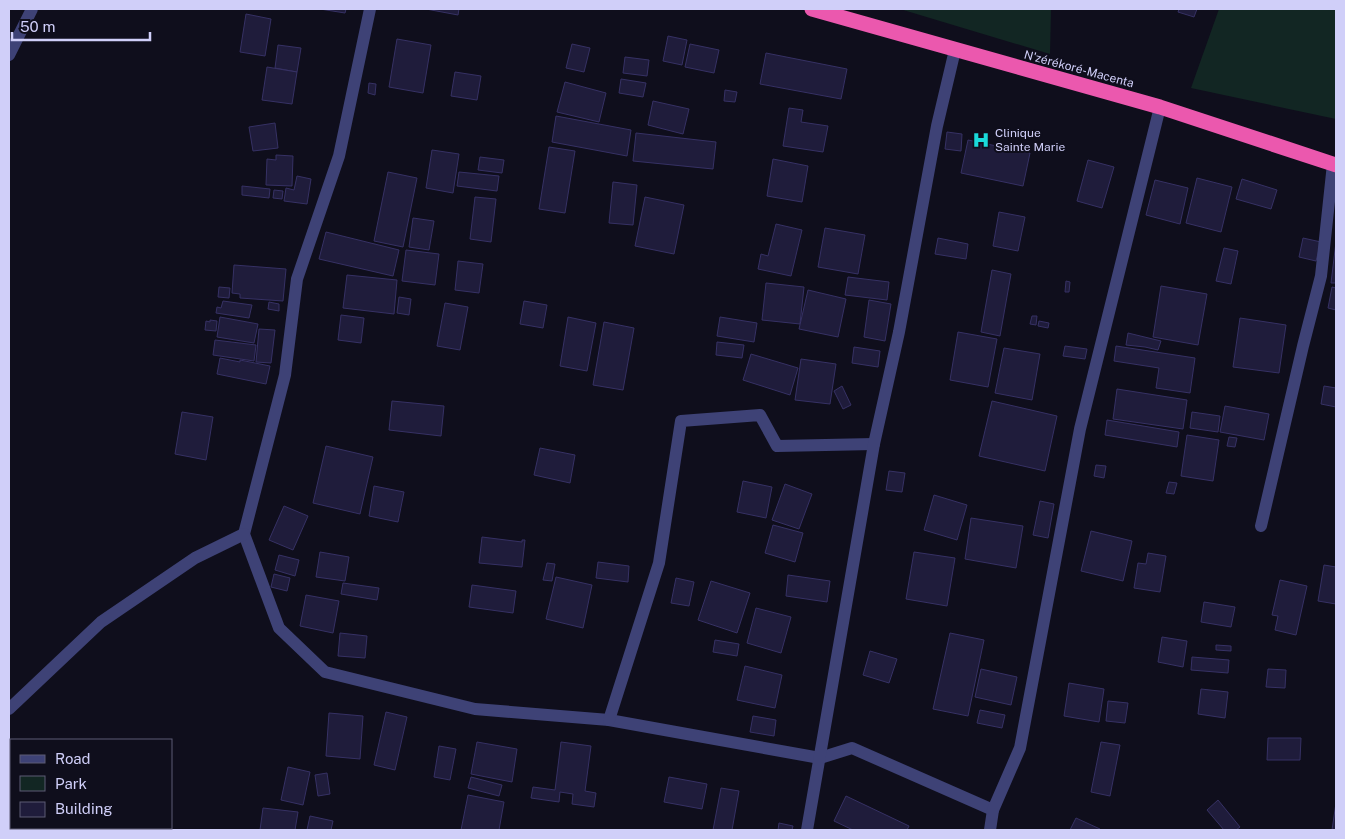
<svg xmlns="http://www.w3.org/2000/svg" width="1345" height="839" font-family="'Public Sans',sans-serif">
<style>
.green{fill:#122623}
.building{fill:#1f1c3b;stroke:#363164}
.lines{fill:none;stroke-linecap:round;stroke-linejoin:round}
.minor{stroke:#3e4276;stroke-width:12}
.highway{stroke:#eb58ae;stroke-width:15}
.labels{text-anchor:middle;stroke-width:4;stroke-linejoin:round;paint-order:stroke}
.street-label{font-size:12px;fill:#d0cff9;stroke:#0f0e1c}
.poi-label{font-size:12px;fill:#d0cff9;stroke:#0f0e1c;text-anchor:start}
</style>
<rect width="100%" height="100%" fill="#0f0e1c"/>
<g class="green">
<polygon points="900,9 1051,9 1050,54"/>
<polygon points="1219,9 1336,9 1336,119 1191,88"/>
</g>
<g class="building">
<polygon points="320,9 346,9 345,13"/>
<polygon points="426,9 459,9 458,15"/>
<polygon points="1179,9 1197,9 1194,17 1178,12"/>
<polygon points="246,14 271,19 265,56 240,52"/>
<polygon points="668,36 687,40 682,65 663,61"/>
<polygon points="397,39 431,45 423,93 389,87"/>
<polygon points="572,44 590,48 584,72 566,68"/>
<polygon points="690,44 719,50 714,73 685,67"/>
<polygon points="278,45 301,48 297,72 275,68"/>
<polygon points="766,53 847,69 841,99 760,84"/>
<polygon points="625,57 649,60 647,76 623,73"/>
<polygon points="267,67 297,72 292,104 262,100"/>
<polygon points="455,72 481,76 477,100 451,96"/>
<polygon points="621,79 646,83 643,97 619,93"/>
<polygon points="565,82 606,93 599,122 557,112"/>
<polygon points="369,83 376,84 375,95 368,93"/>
<polygon points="725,90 737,92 735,102 724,101"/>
<polygon points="653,101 689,109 683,134 648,125"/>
<polygon points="789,108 803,110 801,122 828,126 823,152 783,146"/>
<polygon points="556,116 631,130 627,156 552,142"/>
<polygon points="275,123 278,148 253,151 249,127"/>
<polygon points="947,132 962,134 961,151 945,149"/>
<polygon points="636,133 716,142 713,169 633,161"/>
<polygon points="968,140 1030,153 1023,186 961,173"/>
<polygon points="549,147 575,151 565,213 539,209"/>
<polygon points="432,150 459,154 453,193 426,188"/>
<polygon points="276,155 293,156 292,186 266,185 267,159 276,160"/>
<polygon points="480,157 504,160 502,173 478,170"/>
<polygon points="773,159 808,166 802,202 767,196"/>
<polygon points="1088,160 1114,167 1102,208 1077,201"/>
<polygon points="388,172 417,178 403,247 374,241"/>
<polygon points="459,172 499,176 497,191 457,186"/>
<polygon points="297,176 311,179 307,204 284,201 286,188 294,190"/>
<polygon points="1197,178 1232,187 1221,232 1186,223"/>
<polygon points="1242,179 1277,190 1271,209 1236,199"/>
<polygon points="1155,180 1188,188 1180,224 1146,215"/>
<polygon points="613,182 637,185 633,225 609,223"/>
<polygon points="242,186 270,189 269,198 242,195"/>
<polygon points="274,190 283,191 282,199 273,198"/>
<polygon points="475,197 496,199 491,242 470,239"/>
<polygon points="645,197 684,205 674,254 635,246"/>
<polygon points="999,212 1025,217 1018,251 993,246"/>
<polygon points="413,218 434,221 429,250 409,247"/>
<polygon points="776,224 802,230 791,276 758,269 761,254 768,256"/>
<polygon points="825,228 865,235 858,274 818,267"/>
<polygon points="326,232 399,250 393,276 319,259"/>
<polygon points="938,238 968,244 966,259 935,254"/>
<polygon points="1303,238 1321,242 1316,261 1299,257"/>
<polygon points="1336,242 1336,283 1331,283"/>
<polygon points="1224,248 1238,251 1231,284 1216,281"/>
<polygon points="406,250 439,254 435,285 402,281"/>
<polygon points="458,261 483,264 479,293 455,290"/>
<polygon points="234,265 286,269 283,301 240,298 240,294 232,293"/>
<polygon points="992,270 1011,274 1000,336 981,332"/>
<polygon points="347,275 397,280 394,314 343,308"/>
<polygon points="848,277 889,282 887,300 845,295"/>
<polygon points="1066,281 1070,282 1069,292 1065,292"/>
<polygon points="766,283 804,287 800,324 762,320"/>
<polygon points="1161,286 1207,294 1198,345 1153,337"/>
<polygon points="219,287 230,288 229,298 218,297"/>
<polygon points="1332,287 1336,288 1336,310 1328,308"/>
<polygon points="808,290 846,299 838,337 799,329"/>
<polygon points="399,297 411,299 409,315 397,313"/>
<polygon points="869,300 891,304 885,341 864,337"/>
<polygon points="223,301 252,305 249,318 216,313 217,307 221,308"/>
<polygon points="524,301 547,305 543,328 520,324"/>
<polygon points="269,302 279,304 279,311 268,309"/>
<polygon points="445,303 468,307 460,350 437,346"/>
<polygon points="341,315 364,318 361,343 338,340"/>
<polygon points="1032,316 1037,316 1036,325 1030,324"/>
<polygon points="220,317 258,324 254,343 217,337"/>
<polygon points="568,317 596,323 587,371 560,366"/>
<polygon points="720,317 757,323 754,342 717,336"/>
<polygon points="1240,318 1286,325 1279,373 1233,367"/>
<polygon points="210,320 217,321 216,331 205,330 206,321 210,322"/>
<polygon points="1039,321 1049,323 1048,328 1038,326"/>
<polygon points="604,322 634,328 623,390 593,385"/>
<polygon points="259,329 275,330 271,363 256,362"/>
<polygon points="958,332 997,339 988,387 950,380"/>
<polygon points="1128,333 1161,341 1158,350 1145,347 1126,345"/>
<polygon points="215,340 256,345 254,361 213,355"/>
<polygon points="717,342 744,345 742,358 716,355"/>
<polygon points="1065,346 1087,349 1085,359 1063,356"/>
<polygon points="1116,346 1195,358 1190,393 1156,388 1159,368 1114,361"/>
<polygon points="854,347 880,351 878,367 852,363"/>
<polygon points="1004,348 1040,354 1032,400 995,393"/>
<polygon points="751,354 798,368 790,395 743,380"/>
<polygon points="220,358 240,362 240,360 270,366 266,384 217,374"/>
<polygon points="801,359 836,364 830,404 795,400"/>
<polygon points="842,386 851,405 843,409 834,391"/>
<polygon points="1324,386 1336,388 1336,407 1321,404"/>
<polygon points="1117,389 1187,400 1183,429 1113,419"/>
<polygon points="392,401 444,406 441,436 389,430"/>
<polygon points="992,401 1057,416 1045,471 979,456"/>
<polygon points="1225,406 1269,414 1264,440 1220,432"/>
<polygon points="182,412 213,417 206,460 175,454"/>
<polygon points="1192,412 1220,416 1218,432 1190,428"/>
<polygon points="1107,420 1179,432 1177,447 1105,435"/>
<polygon points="1187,435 1219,440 1213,481 1181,476"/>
<polygon points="1229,437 1237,438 1235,447 1227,446"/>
<polygon points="326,446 373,457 360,514 313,503"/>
<polygon points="540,448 575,455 570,483 534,475"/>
<polygon points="1096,465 1106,466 1104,478 1094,476"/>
<polygon points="889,471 905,473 902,492 886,490"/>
<polygon points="743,481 772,487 766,518 737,512"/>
<polygon points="1169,482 1177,483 1174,494 1166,493"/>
<polygon points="785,484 812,494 799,529 772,520"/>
<polygon points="374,486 404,492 398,522 369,516"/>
<polygon points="934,495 967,505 957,540 924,530"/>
<polygon points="1040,501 1054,504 1048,538 1033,535"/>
<polygon points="284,506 308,516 293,550 269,540"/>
<polygon points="971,518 1023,526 1016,568 965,559"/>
<polygon points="773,525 803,533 795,562 765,553"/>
<polygon points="1091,531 1132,541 1123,581 1081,571"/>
<polygon points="482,537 522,542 522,540 525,540 522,567 479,563"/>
<polygon points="320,552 349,557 345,581 316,577"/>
<polygon points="914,552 955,558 947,606 906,599"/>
<polygon points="1148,553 1166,556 1160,592 1134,588 1138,563 1146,564"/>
<polygon points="279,555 299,560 295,576 275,570"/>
<polygon points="598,562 629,566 628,582 596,578"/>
<polygon points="547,563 555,564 552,581 543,580"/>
<polygon points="1324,565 1336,567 1336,604 1318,601"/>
<polygon points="274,574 290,578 287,591 271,587"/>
<polygon points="788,575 830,581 827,602 786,596"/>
<polygon points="556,577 592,585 583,628 546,619"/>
<polygon points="676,578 694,582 689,606 671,603"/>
<polygon points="1280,580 1307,586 1296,635 1275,630 1278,616 1272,615"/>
<polygon points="711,581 750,593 737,633 698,620"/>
<polygon points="343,583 379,588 377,600 341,594"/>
<polygon points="472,585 516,591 513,613 469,607"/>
<polygon points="306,595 339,601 333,633 300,626"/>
<polygon points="1204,602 1235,607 1231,627 1201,622"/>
<polygon points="756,608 791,617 781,653 747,643"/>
<polygon points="340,633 367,636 365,658 338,656"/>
<polygon points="950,633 984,640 968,716 933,709"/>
<polygon points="1162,637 1187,641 1183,667 1158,662"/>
<polygon points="715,640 739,644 737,656 713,652"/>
<polygon points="1216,645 1231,646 1231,651 1216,650"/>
<polygon points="870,651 897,659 889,683 863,675"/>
<polygon points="1192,657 1229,660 1228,673 1191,670"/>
<polygon points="745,666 782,675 775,708 737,700"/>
<polygon points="981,669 1017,677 1011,705 975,697"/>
<polygon points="1268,669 1286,670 1285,688 1266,687"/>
<polygon points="1069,683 1104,689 1099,722 1064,716"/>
<polygon points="1201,689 1228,692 1225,718 1198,714"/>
<polygon points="1108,701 1128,703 1125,723 1106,721"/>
<polygon points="980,710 1005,715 1002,728 977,723"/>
<polygon points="386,712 407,717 395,770 374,765"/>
<polygon points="329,713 363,716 360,759 326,756"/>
<polygon points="753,716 776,720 774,736 750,732"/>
<polygon points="1268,738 1301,738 1300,760 1267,760"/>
<polygon points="477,742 517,749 512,782 471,774"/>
<polygon points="561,742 591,746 585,791 596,793 594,807 572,804 573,794 560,792 559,802 531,798 533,787 555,790"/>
<polygon points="1101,742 1120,745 1110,796 1091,792"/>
<polygon points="439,746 456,749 450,780 434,777"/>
<polygon points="288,767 310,772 303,805 281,800"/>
<polygon points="327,773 330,794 318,796 315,775"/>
<polygon points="471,777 502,785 499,796 468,788"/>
<polygon points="669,777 707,784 702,809 664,802"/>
<polygon points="721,788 739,791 732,830 713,830"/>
<polygon points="468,795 504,802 499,830 461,830"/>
<polygon points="846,796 909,826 907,830 853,830 834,821"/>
<polygon points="1218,800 1240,827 1236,830 1224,830 1207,810"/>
<polygon points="1336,803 1336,830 1332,830"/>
<polygon points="263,808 298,812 295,830 260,830"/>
<polygon points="310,816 333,821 331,830 307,830"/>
<polygon points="1076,818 1100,829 1100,830 1070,830"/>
<polygon points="779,823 793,826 792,830 778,830"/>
</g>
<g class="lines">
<g class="minor">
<polyline points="370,9 339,156 297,279 285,375 244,534 279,628 325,672 475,709 609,720 820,758 852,748 993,810"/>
<polyline points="9,55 32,9"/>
<polyline points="1261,526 1303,346 1321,276 1333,164"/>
<polyline points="9,709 101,622 195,558 244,534"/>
<polyline points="609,720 659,563 681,421 760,415 777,446 874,444"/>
<polyline points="807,830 874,444 899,332 937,126 955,50"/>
<polyline points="990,830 993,810 1020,748 1080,429 1160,107"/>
</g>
<polyline class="highway" points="812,9 1160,107 1336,165"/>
</g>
<defs>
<g id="hospital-bare" transform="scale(1.35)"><path d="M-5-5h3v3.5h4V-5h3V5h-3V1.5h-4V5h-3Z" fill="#1adada" stroke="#0f0e1c" stroke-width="2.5" paint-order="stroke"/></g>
</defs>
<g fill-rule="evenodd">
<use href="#hospital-bare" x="981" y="140"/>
</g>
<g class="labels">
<g class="street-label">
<text transform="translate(1079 69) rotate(15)" y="4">N'zérékoré-Macenta</text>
</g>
<g class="poi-label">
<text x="995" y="137">Clinique<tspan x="995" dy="14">Sainte Marie</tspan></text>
</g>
</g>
<rect width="1345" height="839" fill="none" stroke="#d0cff9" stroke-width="20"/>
<rect x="10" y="739" width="162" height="90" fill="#0f0e1c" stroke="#5c5b74"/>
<rect x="20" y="755" width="25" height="8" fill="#3e4276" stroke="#5c5b74"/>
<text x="55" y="764" font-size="15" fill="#d0cff9">Road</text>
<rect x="20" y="776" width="25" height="15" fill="#122623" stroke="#5c5b74"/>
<text x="55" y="789" font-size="15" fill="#d0cff9">Park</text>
<rect x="20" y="802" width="25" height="15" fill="#1f1c3b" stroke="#5c5b74"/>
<text x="55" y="814" font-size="15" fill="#d0cff9">Building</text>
<path d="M12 32v8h138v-8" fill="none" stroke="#d0cff9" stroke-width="2.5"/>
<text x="20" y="32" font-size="15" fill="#d0cff9" stroke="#0f0e1c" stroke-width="4" paint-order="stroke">50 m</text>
</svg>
